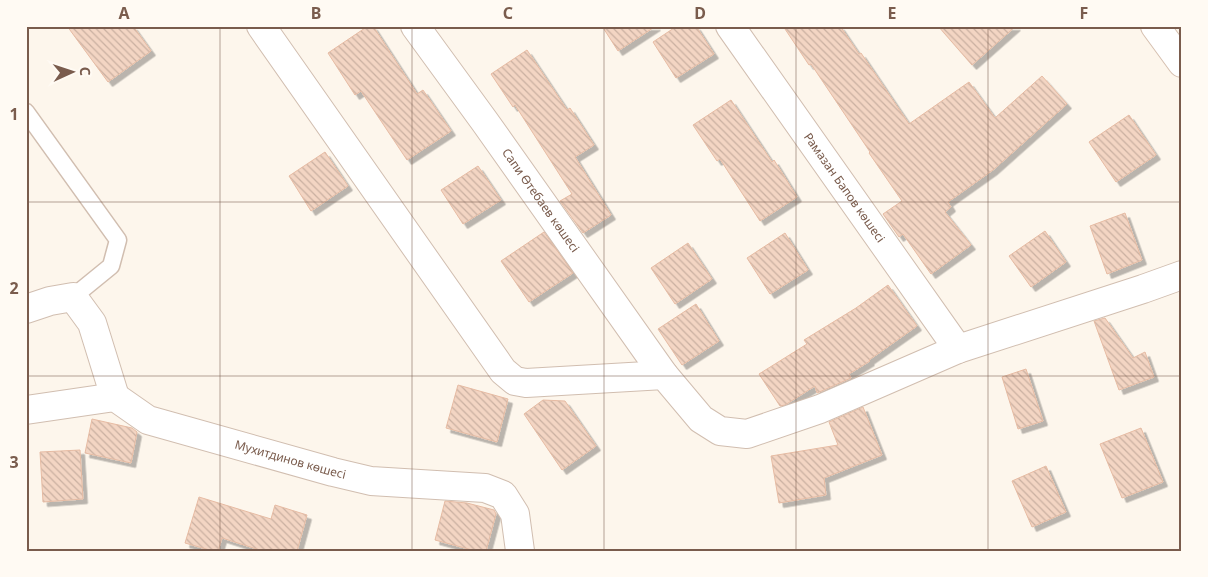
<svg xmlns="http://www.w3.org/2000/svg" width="1208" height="577" font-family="'Noto Sans',sans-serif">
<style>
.building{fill:url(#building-back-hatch);stroke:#e6bba3;filter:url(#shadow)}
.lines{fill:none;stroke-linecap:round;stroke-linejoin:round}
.lane-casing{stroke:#d1beb0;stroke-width:19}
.street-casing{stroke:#d1beb0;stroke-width:30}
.secondary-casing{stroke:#d6c0b0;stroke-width:30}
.lane{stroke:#fff;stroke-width:16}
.street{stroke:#fff;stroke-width:28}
.secondary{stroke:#fff;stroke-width:28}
.grid{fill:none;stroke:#7a5c4d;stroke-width:1;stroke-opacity:0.55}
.labels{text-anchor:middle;stroke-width:4;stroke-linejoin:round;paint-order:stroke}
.street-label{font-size:12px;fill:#7a5c4d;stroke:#fffaf3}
.neatline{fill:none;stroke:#7a5c4d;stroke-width:2}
.grid-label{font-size:16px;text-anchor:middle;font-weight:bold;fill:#7a5c4d}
</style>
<defs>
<pattern id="building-back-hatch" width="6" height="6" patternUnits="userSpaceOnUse" patternTransform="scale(1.25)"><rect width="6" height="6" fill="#f3d5c3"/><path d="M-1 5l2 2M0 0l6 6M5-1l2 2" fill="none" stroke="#cab0a1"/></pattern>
<filter id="shadow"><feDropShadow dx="4.5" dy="4.5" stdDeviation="0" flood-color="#0004"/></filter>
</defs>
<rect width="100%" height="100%" fill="#fdf6ec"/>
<g class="building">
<polygon points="67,26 133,26 151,51 108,82"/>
<polygon points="368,26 373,26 417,94 423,90 451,131 407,160 361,91 355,95 328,53"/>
<polygon points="602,26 656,26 618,51"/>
<polygon points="677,26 696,26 714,54 676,78 653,42"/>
<polygon points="783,26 840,26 859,54 861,53 909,124 969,82 995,118 1042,76 1067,104 993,170 948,202 951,207 945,212 971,245 931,274 903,234 899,237 883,214 902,201 869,153 870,152 811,64 809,65"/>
<polygon points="938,26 1016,26 972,65"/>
<polygon points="527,50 567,110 570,108 594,145 575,157 611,215 583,233 560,201 572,194 515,105 513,107 491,74"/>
<polygon points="731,100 772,162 774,160 797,197 760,221 720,159 717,161 693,125"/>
<polygon points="1129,115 1156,155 1116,182 1089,142"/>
<polygon points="325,152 348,186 311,211 289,176"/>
<polygon points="478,166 501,200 463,224 441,190"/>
<polygon points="1125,213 1142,260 1107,274 1090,226"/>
<polygon points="1045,231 1066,262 1031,287 1009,256"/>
<polygon points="544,232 573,273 529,302 501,261"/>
<polygon points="785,233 808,270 770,294 747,258"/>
<polygon points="688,243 712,279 675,304 651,268"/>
<polygon points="888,285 917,326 869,360 870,361 849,374 851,378 817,393 815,386 785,405 780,406 759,374 807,344 804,340 856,308"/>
<polygon points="696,304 719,341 682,365 658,329"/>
<polygon points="1105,318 1133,358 1145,352 1154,377 1119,390 1094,321"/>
<polygon points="1026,369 1043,421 1018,429 1002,377"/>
<polygon points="458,385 508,399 497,442 446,428"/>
<polygon points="543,400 565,401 596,446 562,470 524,414"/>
<polygon points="863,407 882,455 824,478 826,495 779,503 771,456 838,445 829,422"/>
<polygon points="92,419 132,428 137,432 131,463 85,453"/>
<polygon points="1141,428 1163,482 1122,498 1100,444"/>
<polygon points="80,450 83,499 43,502 40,452"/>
<polygon points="1046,466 1066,512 1032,527 1012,481"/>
<polygon points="199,497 271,519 275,505 307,515 297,551 263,551 222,538 218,551 213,551 185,543"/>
<polygon points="445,501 467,503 494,510 496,514 486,551 476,551 435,540"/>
</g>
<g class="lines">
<g class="lane-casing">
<polyline id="lane" points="26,112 118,240 111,266 73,297"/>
</g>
<g class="street-casing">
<g id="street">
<polyline points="261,26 503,371 515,381 526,383 664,375 701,419 720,431 747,434 820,409 958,349 1143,289 1182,275"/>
<path id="s1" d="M415 26 485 122 664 375"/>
<path id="s2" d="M730 26 958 349"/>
<polyline points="26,309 50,301 73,297 92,323 115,397"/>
<path id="s3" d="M26 410 115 397 148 420 333 472 371 481 485 488 503 495 515 514 520 551"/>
</g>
</g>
<g class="secondary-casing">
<polyline id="secondary" points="1155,26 1182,63"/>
</g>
<use href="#lane" class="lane"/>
<use href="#street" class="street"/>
<use href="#secondary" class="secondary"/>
</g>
<path class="grid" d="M220 26V551M412 26V551M604 26V551M796 26V551M988 26V551M26 202H1182M26 376H1182"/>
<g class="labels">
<g class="street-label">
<text dy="4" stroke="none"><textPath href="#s2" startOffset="198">Рамазан Бапов көшесі</textPath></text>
<text dy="4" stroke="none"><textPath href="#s1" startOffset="215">Сапи Өтебаев көшесі</textPath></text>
<text dy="4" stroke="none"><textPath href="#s3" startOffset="278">Мухитдинов көшесі</textPath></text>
</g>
</g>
<rect width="1208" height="577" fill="none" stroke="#fffaf3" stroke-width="55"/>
<g transform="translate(72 72) rotate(87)" stroke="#fffaf3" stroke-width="4" paint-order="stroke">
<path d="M0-4L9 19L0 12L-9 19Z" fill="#7a5c4d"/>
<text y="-8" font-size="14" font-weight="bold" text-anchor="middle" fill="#7a5c4d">С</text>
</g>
<rect x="28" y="28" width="1152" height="522" class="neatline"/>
<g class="grid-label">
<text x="124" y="19">A</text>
<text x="316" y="19">B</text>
<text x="508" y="19">C</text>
<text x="700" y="19">D</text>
<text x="892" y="19">E</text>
<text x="1084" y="19">F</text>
<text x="14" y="120">1</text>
<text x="14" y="294">2</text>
<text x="14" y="468">3</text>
</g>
</svg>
